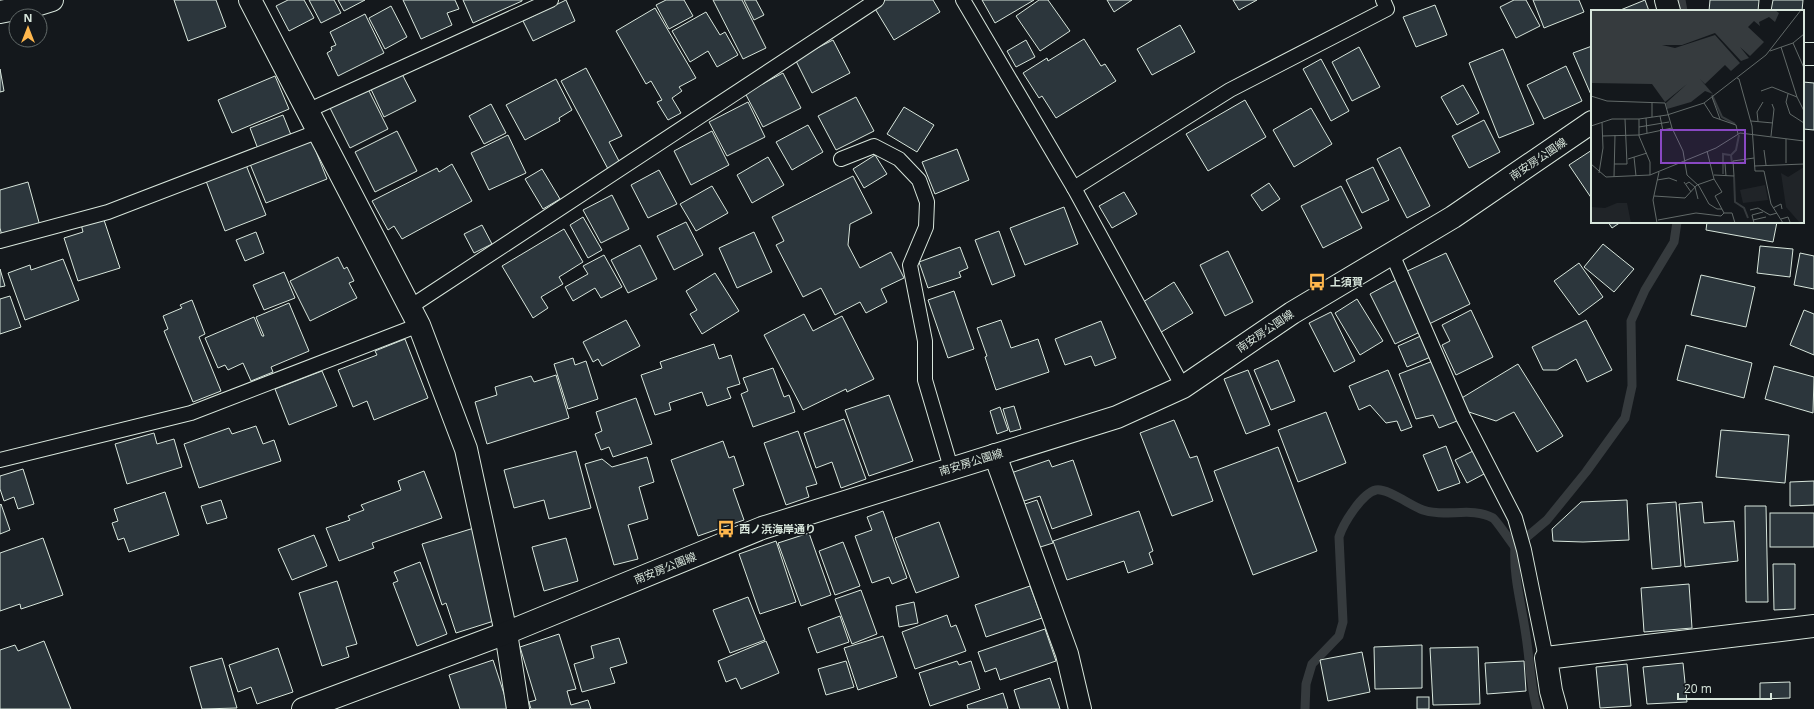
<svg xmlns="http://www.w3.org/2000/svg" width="1814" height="709" font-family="'Open Sans','Noto Sans JP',sans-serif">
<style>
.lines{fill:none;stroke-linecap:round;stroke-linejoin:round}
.stream{stroke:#363b3e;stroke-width:9}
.building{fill:#2c363c;stroke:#d8e6dc}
.lane-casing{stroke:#d8e6dc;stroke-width:16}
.street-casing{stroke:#d8e6dc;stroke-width:24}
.secondary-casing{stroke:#d8e6dc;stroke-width:24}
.lane{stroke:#14181c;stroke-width:14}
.street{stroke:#14181c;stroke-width:22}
.secondary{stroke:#14181c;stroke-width:22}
.labels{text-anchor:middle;stroke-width:3;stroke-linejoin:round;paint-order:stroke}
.street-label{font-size:11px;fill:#d8e6dc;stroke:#14181c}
.poi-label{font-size:11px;font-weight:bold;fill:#d8e6dc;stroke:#14181c;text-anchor:start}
.inset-river{fill:none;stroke:#363b3e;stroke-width:2}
.inset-road{fill:none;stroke:#626a69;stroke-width:1}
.view{fill:#8948c3;fill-opacity:0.15;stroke:#8948c3;stroke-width:2}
.inset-edge{fill:none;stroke:#d8e6dc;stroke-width:2}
</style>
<rect width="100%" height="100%" fill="#14181c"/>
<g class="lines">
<g class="stream">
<polyline points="1681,0 1683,11"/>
<path d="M1305 709 1306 684 1312 664 1339 636 1343 622 1339 537C1343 524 1362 493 1376 490 1388 488 1411 506 1423 510 1445 518 1472 506 1493 518 1496 520 1511 542 1515 547"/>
<path d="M1537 709C1530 685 1530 661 1526 636 1522 606 1513 577 1515 547L1547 520 1586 472 1625 418 1632 386 1631 321 1645 290 1674 242 1677 222"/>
</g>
</g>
<g class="building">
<polygon points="174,0 216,0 226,27 188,41"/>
<polygon points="288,0 304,0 314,18 289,31 276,6"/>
<polygon points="309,0 334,0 341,13 321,23"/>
<polygon points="338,0 365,0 344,11"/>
<polygon points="403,0 455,0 459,9 447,13 452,25 421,39"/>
<polygon points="463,0 522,0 522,1 473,23"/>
<polygon points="566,0 575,21 533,41 523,21"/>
<polygon points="666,0 684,0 693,16 669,29 656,5"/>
<polygon points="713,0 742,0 766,48 743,59"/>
<polygon points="744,0 756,0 764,15 754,20"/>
<polygon points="884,0 933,0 940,12 894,40 874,7"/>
<polygon points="982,0 1034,0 995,23"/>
<polygon points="1039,0 1048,0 1070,31 1040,51 1016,16"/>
<polygon points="1107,0 1132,0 1114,12"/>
<polygon points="1233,0 1257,0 1239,10"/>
<polygon points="1514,0 1526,0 1540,26 1516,38 1500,7"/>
<polygon points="1533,0 1579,0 1584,12 1544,28"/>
<polygon points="1645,0 1649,11 1618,11"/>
<polygon points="1710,0 1759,0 1758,11 1709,11"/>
<polygon points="1773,0 1803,0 1802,11 1771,11"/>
<polygon points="1435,5 1447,35 1416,47 1403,17"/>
<polygon points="391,6 407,37 385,49 369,18"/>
<polygon points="655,8 696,78 679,87 682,91 672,98 681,113 668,120 657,102 662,100 651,81 646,84 616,31"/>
<polygon points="706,12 720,35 725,32 738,55 717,67 708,51 690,62 672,31"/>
<polygon points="365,14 384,53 338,76 327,53 332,50 331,47 336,45 330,32"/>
<polygon points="1180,25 1195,52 1152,75 1137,49"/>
<polygon points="1084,39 1101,66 1105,64 1116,81 1056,118 1042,96 1039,98 1023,73 1047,58 1048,61"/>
<polygon points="833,40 850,73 812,93 795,59"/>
<polygon points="1026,40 1035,57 1016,67 1007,51"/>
<polygon points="1592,46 1592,97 1573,53"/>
<polygon points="1359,47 1380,87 1352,101 1332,62"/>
<polygon points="1503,49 1534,124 1499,138 1469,63"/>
<polygon points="1321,59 1349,111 1331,121 1303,69"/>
<polygon points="1566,66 1582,101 1544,119 1527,85"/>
<polygon points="586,68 622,136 609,142 620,163 608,169 561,81"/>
<polygon points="0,69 4,91 0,92"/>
<polygon points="783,73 801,108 763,127 745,93"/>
<polygon points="402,74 416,101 384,117 369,85"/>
<polygon points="275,76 289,109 232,133 218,100"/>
<polygon points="556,79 572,110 559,118 560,121 525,140 506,105"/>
<polygon points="1803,82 1814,83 1814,130 1803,129"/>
<polygon points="1463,85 1479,113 1457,125 1441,97"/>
<polygon points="367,87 388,129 350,148 329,106"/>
<polygon points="856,97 874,131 836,150 818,116"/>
<polygon points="1245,100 1266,137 1208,171 1186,134"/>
<polygon points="748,102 765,137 727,156 709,122"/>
<polygon points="491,104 506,133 484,144 469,116"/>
<polygon points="904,107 934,125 917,152 887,134"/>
<polygon points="1311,108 1332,144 1294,167 1273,130"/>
<polygon points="283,115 291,135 258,149 250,128"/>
<polygon points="1484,120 1500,152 1469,168 1452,136"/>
<polygon points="808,125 823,152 792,170 776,142"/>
<polygon points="397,131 417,171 375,192 355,152"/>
<polygon points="712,131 729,165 691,185 674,151"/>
<polygon points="508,135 526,173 489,190 471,153"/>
<polygon points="311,139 327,179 266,203 250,164"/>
<polygon points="1400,147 1430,206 1407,218 1377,159"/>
<polygon points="957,149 969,180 935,194 922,162"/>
<polygon points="1592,150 1592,199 1569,165"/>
<polygon points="875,155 887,174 864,188 853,169"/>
<polygon points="768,157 784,185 752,203 737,175"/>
<polygon points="452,164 472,201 402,239 394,226 388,230 372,201 437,168 439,172"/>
<polygon points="246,165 266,215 225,231 206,181"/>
<polygon points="1373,167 1389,200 1362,213 1346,180"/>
<polygon points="542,169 560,199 543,209 525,179"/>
<polygon points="659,170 677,204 648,218 631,185"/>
<polygon points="853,176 872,213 850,224 848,245 860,268 891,252 904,278 881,289 887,302 866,313 860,302 835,315 821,288 803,297 776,245 784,241 772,217"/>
<polygon points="28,182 40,226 2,236 0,228 0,190"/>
<polygon points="1269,183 1280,199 1262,211 1251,195"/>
<polygon points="712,186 728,213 696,231 680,204"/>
<polygon points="1341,186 1362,228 1323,248 1301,206"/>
<polygon points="1124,192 1137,214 1112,228 1099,206"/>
<polygon points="612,195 629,229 601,243 583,210"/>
<polygon points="1064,207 1078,244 1025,265 1010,228"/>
<polygon points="103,217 120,268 78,281 64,238 83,232 81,224"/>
<polygon points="583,217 602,250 588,258 570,225"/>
<polygon points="686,222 703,255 674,270 657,236"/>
<polygon points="1608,222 1621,222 1612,228"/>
<polygon points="1707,222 1777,222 1773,242 1706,230"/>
<polygon points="482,225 492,244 474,253 464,234"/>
<polygon points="564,229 583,262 559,277 563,284 541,297 548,308 533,318 502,266"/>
<polygon points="999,231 1015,276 992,285 975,240"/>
<polygon points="256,232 264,253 245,261 236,240"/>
<polygon points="754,232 772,272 737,288 719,248"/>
<polygon points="1603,244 1634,269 1614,292 1584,267"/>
<polygon points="640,245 657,279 628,293 611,260"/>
<polygon points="1760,246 1793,249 1790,277 1757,273"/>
<polygon points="960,247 968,268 959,272 961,277 928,288 919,262"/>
<polygon points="1228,251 1253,302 1225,316 1200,265"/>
<polygon points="1446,253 1470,304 1429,324 1405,272"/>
<polygon points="1800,253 1814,256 1814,289 1794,285"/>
<polygon points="604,255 622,287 601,298 595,288 573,301 565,287 588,274 583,266"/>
<polygon points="338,257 344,269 347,267 354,281 349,283 357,298 310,321 290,281"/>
<polygon points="63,259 79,300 25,320 8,273 30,265 31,270"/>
<polygon points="1579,263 1603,297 1579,315 1554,281"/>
<polygon points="0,269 5,286 0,287"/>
<polygon points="284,272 295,298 264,310 253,285"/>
<polygon points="715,273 739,311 702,334 690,314 697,310 686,291"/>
<polygon points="1701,275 1755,287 1746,327 1691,315"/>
<polygon points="1396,280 1422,331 1395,344 1370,294"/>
<polygon points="1174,282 1193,313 1158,334 1140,304"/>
<polygon points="954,291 974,349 948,358 928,300"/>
<polygon points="10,296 21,327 0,334 0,299"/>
<polygon points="1357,299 1383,341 1360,355 1335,313"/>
<polygon points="192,300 205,334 199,337 221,391 193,402 164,331 168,329 163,316 182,308 180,305"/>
<polygon points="289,303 309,351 271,367 273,372 251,381 243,363 228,370 225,365 218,368 205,338 254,317 262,336 264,336 256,317"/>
<polygon points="1471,310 1493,357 1456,375 1442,345 1450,341 1442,325"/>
<polygon points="1804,310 1814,314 1814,355 1790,345"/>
<polygon points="1331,312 1355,361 1334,372 1309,323"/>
<polygon points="804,314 813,331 842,316 874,379 847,392 846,389 803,410 764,335"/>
<polygon points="626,320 640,346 602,366 598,359 593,362 583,342"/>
<polygon points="1001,320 1011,348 1038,339 1049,372 996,390 985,357 987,356 977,328"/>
<polygon points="1586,320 1612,370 1587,382 1576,359 1557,370 1543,370 1532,347"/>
<polygon points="1101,321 1116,358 1095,366 1091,356 1065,365 1055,339"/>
<polygon points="1423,335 1433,356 1407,367 1398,346"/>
<polygon points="405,339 428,398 374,420 367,401 353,407 338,370 377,355 375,351"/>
<polygon points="714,344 719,359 731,355 740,384 727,388 731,398 707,406 702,392 669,403 671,410 655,415 641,375 662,368 660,362"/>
<polygon points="1686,345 1752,363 1744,398 1677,380"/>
<polygon points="573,358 575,365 586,361 598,399 568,409 554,364"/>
<polygon points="1278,360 1295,401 1271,410 1254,370"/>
<polygon points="1433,361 1457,421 1439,428 1433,415 1416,419 1399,374"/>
<polygon points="1518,364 1563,436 1537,452 1514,412 1496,421 1466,411 1460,399"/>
<polygon points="1774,366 1814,377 1813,413 1765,399"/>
<polygon points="773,368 784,397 789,395 795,412 753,427 741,394 748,391 743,378"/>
<polygon points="1248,370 1270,425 1246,434 1224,379"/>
<polygon points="1388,370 1412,427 1401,431 1397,421 1386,423 1370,405 1359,410 1349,386"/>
<polygon points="322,371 337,406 289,425 275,389"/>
<polygon points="556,375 569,418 487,444 475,402 497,395 495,387 531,376 534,382"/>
<polygon points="889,395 913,461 869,476 845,410"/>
<polygon points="636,398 652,444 613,457 609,447 601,450 595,434 602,431 596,412"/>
<polygon points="1014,406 1021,429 1010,432 1003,409"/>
<polygon points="1000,407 1008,430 997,434 990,411"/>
<polygon points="1326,412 1346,463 1298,482 1278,430"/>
<polygon points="844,419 866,479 841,488 832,462 816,468 804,433"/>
<polygon points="1174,420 1190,458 1197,456 1213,501 1172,516 1140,433"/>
<polygon points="256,426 263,444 274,440 281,461 199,488 184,444 229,428 232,434"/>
<polygon points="1721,430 1789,435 1785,483 1716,477"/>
<polygon points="798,431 817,484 806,487 809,497 786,505 764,443"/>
<polygon points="154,433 157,444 174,439 182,467 127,484 115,444"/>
<polygon points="723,441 729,458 734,456 744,485 733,489 744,520 698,536 671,460"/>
<polygon points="1446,446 1460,483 1438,491 1423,455"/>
<polygon points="1278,447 1317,551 1253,575 1214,471"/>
<polygon points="576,451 591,508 549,519 544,500 514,508 504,470"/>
<polygon points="1473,451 1484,474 1467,483 1455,460"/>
<polygon points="647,457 654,482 639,487 648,519 628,525 638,559 614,565 585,464 602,459 612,467"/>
<polygon points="1049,460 1052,467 1073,460 1092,515 1052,529 1040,496 1021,502 1011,473"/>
<polygon points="23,469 34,504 18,509 14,497 4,501 0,489 0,476"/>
<polygon points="424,471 442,518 372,543 374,548 339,561 326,528 350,520 348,516 364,510 361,505 401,490 398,481"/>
<polygon points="1814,481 1814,505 1790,506 1790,482"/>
<polygon points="165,492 179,535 129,552 124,538 118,540 112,523 118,521 114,509"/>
<polygon points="221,500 227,518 207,524 201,506"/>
<polygon points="1037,500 1053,543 1034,549 1019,506"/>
<polygon points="1627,500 1629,540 1583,542 1553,541 1552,529 1581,502"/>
<polygon points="1676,502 1681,566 1652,569 1647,504"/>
<polygon points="1702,502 1704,523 1734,521 1738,561 1685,567 1679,504"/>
<polygon points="1,504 10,530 0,534 0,505"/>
<polygon points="1745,506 1766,506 1768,602 1746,602"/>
<polygon points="883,511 907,578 892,584 889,577 872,583 855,536 872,530 867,517"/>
<polygon points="1139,511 1153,551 1149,553 1153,564 1128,573 1124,561 1067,580 1053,541"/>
<rect x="1770" y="513" width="44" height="34"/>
<polygon points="939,522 959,577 916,593 895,538"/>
<polygon points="474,528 497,620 456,633 446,603 442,605 422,544"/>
<polygon points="809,533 831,595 801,606 778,543"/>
<polygon points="314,535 327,566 292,580 278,549"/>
<polygon points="43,538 63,595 21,609 20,604 0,611 0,553"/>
<polygon points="566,538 578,581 544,591 532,547"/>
<polygon points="776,541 796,602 760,614 739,554"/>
<polygon points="843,542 860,586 835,595 819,551"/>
<polygon points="420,562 447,634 417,646 393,583 398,581 394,572"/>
<polygon points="1773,564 1795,564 1795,609 1774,610"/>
<polygon points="337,581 357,644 346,647 349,657 322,666 299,593"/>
<polygon points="1689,584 1692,628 1644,632 1641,588"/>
<polygon points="1030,586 1042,618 986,637 975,605"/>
<polygon points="861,590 877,634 852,644 835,599"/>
<polygon points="748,597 765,640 730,653 713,610"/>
<polygon points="914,602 918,623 899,627 896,606"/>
<polygon points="947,615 951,627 956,625 966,651 915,669 902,632"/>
<polygon points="840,616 849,642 817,653 808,628"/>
<polygon points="1045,629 1056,661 1000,680 996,668 985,672 978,652"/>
<polygon points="559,634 576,689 567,691 571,705 588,700 591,709 531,709 529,702 536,700 520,647"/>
<polygon points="883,636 897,677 858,690 844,648"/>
<polygon points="619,638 627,663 610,668 615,683 582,692 574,664 594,658 591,646"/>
<polygon points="44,641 71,709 0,709 0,650 15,645 18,651"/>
<polygon points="766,641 779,673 741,689 736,678 726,682 718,661"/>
<polygon points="1422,645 1422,688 1375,689 1374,647"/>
<polygon points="1478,647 1480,704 1433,705 1430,648"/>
<polygon points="278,648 293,692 257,704 251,687 238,692 229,665"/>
<polygon points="1362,652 1370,692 1328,701 1320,660"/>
<polygon points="222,658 237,708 202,709 190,667"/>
<polygon points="493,660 509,709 460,709 449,675"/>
<polygon points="846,661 854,687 826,695 818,669"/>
<polygon points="957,661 959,665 971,661 980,689 930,706 919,673"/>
<polygon points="1524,661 1526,691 1487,694 1485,663"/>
<polygon points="1683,663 1687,702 1647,704 1643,667"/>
<polygon points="1627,664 1631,706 1600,708 1596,667"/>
<polygon points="1050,678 1060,709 1020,709 1014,690"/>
<polygon points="1790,682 1790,698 1760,699 1760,683"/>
<polygon points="1003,693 1008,709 968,709 967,705"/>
<rect x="1417" y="697" width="12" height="12"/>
</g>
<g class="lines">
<g class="lane-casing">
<g id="lane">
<polyline points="963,0 1074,188 1183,387"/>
<polyline points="309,110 551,0"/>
<polyline points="841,159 874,146 899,159 919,180 927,202 926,227 910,265 925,341 925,380 951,468"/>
<polyline points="1074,188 1230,90 1387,9 1383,0"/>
<polyline points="0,241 108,212 319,131"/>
<polyline points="1392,254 1463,417 1515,518 1524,550 1546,658"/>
<polyline points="410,307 877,0"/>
<polyline points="0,460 191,413 419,325"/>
</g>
</g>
<g class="street-casing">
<g id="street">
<polyline points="250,0 419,325 466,449 506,633 518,709"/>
<polyline points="1666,0 1669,11"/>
<polyline points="0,12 36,5 52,0"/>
<polyline points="995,455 1067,654 1080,709"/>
<polyline points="1556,709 1551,691 1546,658 1814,626"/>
</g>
</g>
<g class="secondary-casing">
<g id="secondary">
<polyline points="1803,54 1814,54"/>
<polyline points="303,709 506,633 762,528 1117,417 1183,387 1292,313 1453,217 1592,122"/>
</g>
</g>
<use href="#lane" class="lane"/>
<use href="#street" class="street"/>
<use href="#secondary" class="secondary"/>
</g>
<defs>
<g id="bus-bare" transform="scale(1.38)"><path d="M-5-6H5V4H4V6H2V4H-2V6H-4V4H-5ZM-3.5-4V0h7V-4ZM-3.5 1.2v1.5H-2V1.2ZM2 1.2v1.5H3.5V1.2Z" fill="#ffb74d" stroke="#14181c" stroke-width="2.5" paint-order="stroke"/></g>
</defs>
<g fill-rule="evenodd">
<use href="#bus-bare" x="1317" y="282"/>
<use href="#bus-bare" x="726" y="529"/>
</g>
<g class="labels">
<g class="street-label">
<text transform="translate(1538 159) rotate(-34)" y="4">南安房公園線</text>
<text transform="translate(1265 331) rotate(-34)" y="4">南安房公園線</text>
<text transform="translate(971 462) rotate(-17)" y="4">南安房公園線</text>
<text transform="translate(665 568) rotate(-22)" y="4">南安房公園線</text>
</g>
<g class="poi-label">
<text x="1330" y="286">上須賀</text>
<text x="739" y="533">西ノ浜海岸通り</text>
</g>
</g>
<g transform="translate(1591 10)">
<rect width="213" height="213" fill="#14181c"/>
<path d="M213 157V213H209L195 197 190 163 197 167ZM174 175 177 190 152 193 149 180ZM26 193H36L40 213H0V197L14 198Z" fill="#202428"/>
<path d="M0 0H184L199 11 188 3 184 12 178 7 168 12 169 16 163 11 157 17 173 32 159 46 149 37 158 48 150 51 124 23 91 35H71L84 38 124 25 149 53 140 61 134 55 114 74 109 69 122 84 114 81 100 92 76 99 75 93 96 74 74 92 61 74 0 73Z" fill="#363b3e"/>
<path class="inset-river" d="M121 85 131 107 144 114M141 153 140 145 145 140 148 125M132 164V144L139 145M143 166 144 192 153 198 157 208"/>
<path class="inset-road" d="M202 33 213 58M190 37 206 87 213 101M179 41 202 33 213 24M146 68 148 69 161 116 164 161H173L180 194 192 213M170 81 181 77 206 87M197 84 195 92 199 104 213 113M0 86 16 91 74 93 81 118 92 141 96 165 108 176 118 194 126 199H131M121 87 129 109M113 93 122 107 145 115 147 124M69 106 72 121M61 107V92M55 108 56 123M48 109V126L59 152V165M160 111 182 113M167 111 166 102 172 92M213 113V131M0 116 21 109H48L76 105 113 93 175 45 210 0M48 117 78 112M11 126 48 125 81 118M180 126 183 99 181 94M195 129V153M173 140 175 155M116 141 123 169 131 182 124 186 133 203M43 147 45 166M37 149 56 143M0 154 15 167 59 165 125 138 149 123 213 131M23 154H36L34 109M134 154 135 166M163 156 213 154M8 163 12 138 11 112M123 165 143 166 142 151 163 148M23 167 24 125M66 170 78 168 86 171M93 172 100 182M95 174 98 172 104 177 107 189M63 186 94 188 106 175 123 169M182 198 190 194 191 199M159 200 167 198 179 205 186 203M190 209 197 207 199 212M67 210 105 203 130 206 133 203H141L144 213M162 210 175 207M66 213 62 190 68 162M163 213 161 205 172 202"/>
<path class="view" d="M70 120H154V153H70Z"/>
<rect width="213" height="213" class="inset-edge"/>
</g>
<g transform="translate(28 28)"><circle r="19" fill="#14181c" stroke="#626a69"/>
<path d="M0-3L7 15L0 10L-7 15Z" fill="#ffb74d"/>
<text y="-6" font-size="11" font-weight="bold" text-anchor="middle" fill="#d8e6dc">N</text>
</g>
<path d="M1678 693v6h93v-6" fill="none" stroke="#d8e6dc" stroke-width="2"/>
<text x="1684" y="693" font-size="12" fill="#d8e6dc" stroke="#14181c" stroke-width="3" paint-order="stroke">20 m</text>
</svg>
